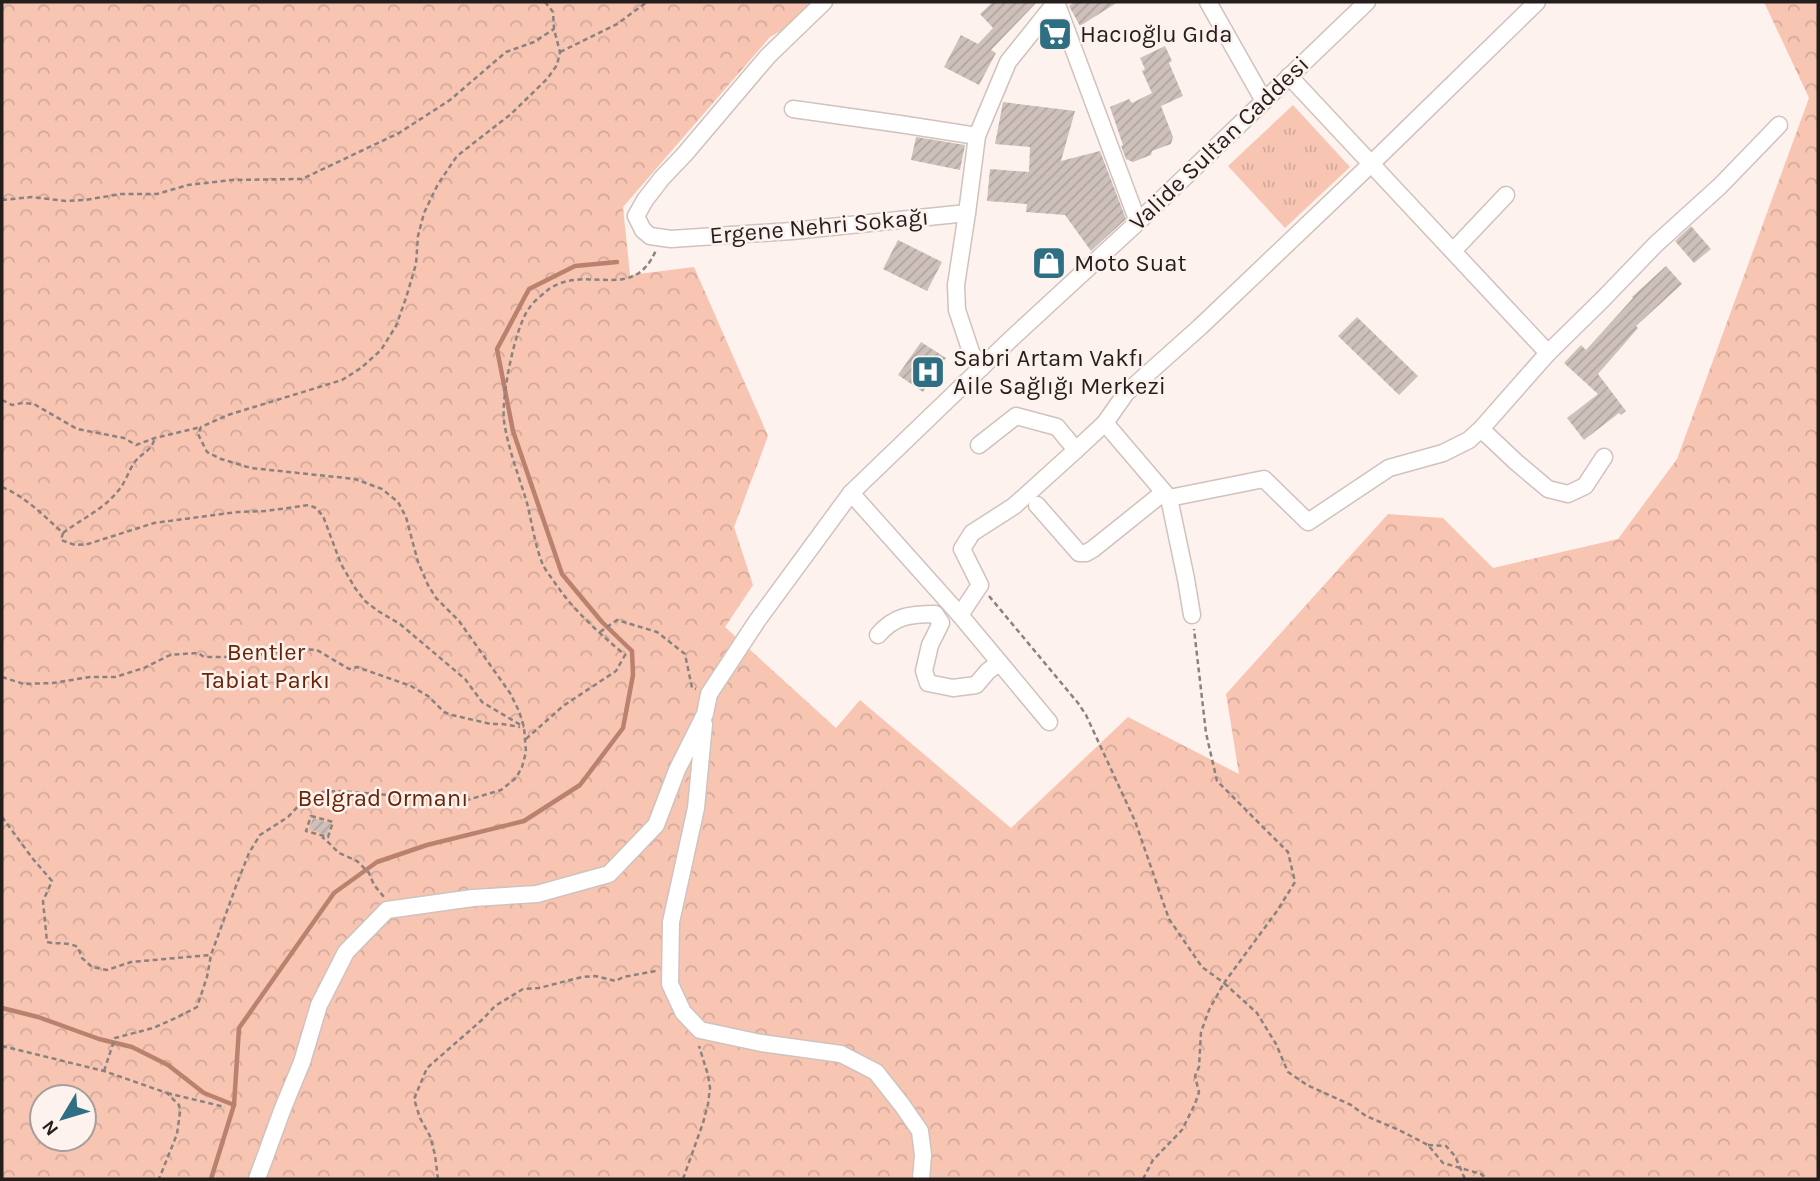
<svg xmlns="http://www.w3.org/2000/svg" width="1820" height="1181" font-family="Karla,sans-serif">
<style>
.grass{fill:url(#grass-tufts)}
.forest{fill:url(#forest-crowns);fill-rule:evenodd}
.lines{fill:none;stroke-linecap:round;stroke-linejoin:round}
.stream{stroke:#ba826e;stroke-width:4.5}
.building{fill:url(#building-hatch)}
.minor-casing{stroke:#d0c2bd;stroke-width:19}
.path{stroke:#8a827f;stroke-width:2.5;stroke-dasharray:5 3.5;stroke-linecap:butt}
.minor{stroke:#fff;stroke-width:16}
.labels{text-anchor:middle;stroke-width:5;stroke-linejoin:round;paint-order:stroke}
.poi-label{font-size:24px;fill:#241f1d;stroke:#fdf2ee;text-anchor:start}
.street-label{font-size:24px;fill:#241f1d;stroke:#fdf2ee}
.park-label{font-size:24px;fill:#682508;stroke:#fdf2ee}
</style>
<defs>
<pattern id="grass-tufts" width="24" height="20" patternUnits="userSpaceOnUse" patternTransform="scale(1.75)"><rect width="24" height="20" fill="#f8c5b3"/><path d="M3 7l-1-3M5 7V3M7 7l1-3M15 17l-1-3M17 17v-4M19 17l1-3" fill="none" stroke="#d4a99a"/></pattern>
<pattern id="forest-crowns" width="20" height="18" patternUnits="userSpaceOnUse" patternTransform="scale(1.75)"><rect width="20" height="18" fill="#f8c5b3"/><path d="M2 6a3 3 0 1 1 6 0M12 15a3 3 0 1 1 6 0" fill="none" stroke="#d4a99a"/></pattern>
<pattern id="building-hatch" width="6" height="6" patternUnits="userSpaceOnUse" patternTransform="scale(1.75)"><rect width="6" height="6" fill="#cec0bb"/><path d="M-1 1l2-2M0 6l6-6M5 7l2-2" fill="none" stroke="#b1a5a0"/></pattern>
</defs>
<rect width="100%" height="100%" fill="#fdf2ee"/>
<polygon class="grass" points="1293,105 1350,167 1285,228 1228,166"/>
<path class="forest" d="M2 2H827V5L770 37 623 207 630 275 694 267 768 436 734 527 753 585 725 627 836 728 860 700 1011 828 1128 717 1239 774 1226 694 1388 514 1443 518 1493 568 1618 539 1677 459 1809 98 1764 2H1818V1179H2ZM42 1097H84V1139H42Z"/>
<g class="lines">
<g class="stream">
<polyline points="2,1008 38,1017 99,1039 132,1047 168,1065 204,1093 234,1105"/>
<polyline points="211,1179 234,1105 239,1028 334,893 377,862 427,845 524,821 580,785 623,728 633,675 632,651 602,622 562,574 513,431 497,349 529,289 575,266 617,262"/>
</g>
</g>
<g class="building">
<polygon points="993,2 1037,2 991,50 996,53 979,85 944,67 961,35 978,44 993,28 980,14"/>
<polygon points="1074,2 1118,2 1080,26 1069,6"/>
<polygon points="1165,46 1172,61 1169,63 1183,96 1161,106 1173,137 1171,144 1152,151 1151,155 1133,162 1126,159 1121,146 1123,145 1110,107 1129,99 1132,103 1152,93 1142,71 1145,69 1140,58"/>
<polygon points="1003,102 1075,111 1061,161 1100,151 1126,219 1091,251 1065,215 1026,212 1027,204 987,201 990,169 1029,172 1030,147 995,144"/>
<polygon points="916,137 965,145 960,170 911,160"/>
<polygon points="1691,226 1711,249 1694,263 1675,241"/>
<polygon points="898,240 942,262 927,291 883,269"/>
<polygon points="1666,266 1682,284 1636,326 1638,328 1598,374 1626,411 1621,415 1619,413 1584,440 1567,418 1598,394 1564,363 1581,345 1586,350 1633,298 1632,297"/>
<polygon points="1357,317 1418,376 1399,395 1338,336"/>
<polygon points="921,342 946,358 923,392 898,375"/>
<polygon points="313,818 331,824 327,835 309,829"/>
</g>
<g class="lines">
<g class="minor-casing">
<g id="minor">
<polyline points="824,2 768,56 684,155 662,178 645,200 636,216 643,230 650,236 671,239 792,231 967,213"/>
<polyline points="1056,2 1138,222"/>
<polyline points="1208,2 1264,101"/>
<polyline points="1289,76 1548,353"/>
<polyline points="793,109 900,124 977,136"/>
<polyline points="1453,251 1506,195"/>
<polyline points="981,368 971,352 957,310 956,285 967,213 977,136 1008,62 1056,2"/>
<polyline points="1105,423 1169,498 1186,579 1192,615"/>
<polyline points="1481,429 1516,462 1548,489 1568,494 1585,486 1604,457"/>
<polyline points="979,445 1016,416 1057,427 1076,450"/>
<polyline points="851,493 960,615 1049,722"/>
<polyline points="1169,498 1264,479 1308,522 1389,468 1443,453 1469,440 1481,429 1548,353 1603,299 1656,244 1720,186 1779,125"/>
<polyline points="1037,505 1079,553 1086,553 1093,549 1164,492"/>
<polyline points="960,615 980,585 962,549 972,533 1014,506 1076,450 1105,423 1126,393 1200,327 1372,163 1537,2"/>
<path d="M878 635C894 616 910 614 935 614L941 623 930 645 924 671 928 683 953 688 976 685 988 671 999 663"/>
<polyline points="704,724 696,808 671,922 670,984 683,1012 700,1030 761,1043 841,1054 876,1072 902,1105 920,1131 923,1155 921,1179"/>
<polyline points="257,1179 283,1108 302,1062 319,1005 346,952 387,910 473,898 537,894 609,874 656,825 677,770 705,714 709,694 757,621 851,493 1011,339 1138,222 1367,2"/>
</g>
</g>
<g class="path">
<polyline points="560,52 617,24 647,2"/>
<polyline points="2,200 32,197 66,201 85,200 121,194 157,194 188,185 232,180 302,179 399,133 450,100 506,52 534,42 554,29"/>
<polyline points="2,400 12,405 22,403 34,404 77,429 124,438 136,445 155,438 201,427"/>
<path d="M2 487C26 497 44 516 63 533L61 540 75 545 88 544 154 523 237 512 266 511 309 505 316 508 323 516 341 564 355 588 365 601 378 611 400 624 465 679 482 702 524 727"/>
<path d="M63 533C81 519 103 510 117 492 125 484 128 472 134 463 142 452 151 452 155 438"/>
<polyline points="989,596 1078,703 1086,715 1135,821 1169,919 1202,967 1224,983 1277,911 1295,882 1288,852 1217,781 1206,733 1194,629"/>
<polyline points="600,632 617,620 657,632 685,654 692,688 696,689"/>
<polyline points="2,677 24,684 53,683 90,677 115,677 144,668 170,655 181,654 198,653 204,657 222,657 250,656 298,649 317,650 349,669 357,667 411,686 428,696 444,712 452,715 491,724 502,724 520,727"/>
<path d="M526 739 563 706 616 671 625 655C599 633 574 611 555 583 551 577 546 571 543 565 535 546 532 523 527 503 519 476 508 449 504 421 501 398 515 325 530 307 534 301 543 294 549 289 588 263 633 304 656 250"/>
<polygon points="311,816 333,822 328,837 306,831"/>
<path d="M2 817 33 859 52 881 43 901 47 942C59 945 65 941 78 947L82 958 92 967 107 970 131 962 210 955"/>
<polyline points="323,835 323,838 325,839 339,853 357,861 369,873 374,885 384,897"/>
<polyline points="2,1046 104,1071 167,1093 179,1105 180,1112 177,1134 159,1179"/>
<polyline points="104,1071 115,1038 153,1028 178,1017 197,1007 207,977 211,955 236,886 249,853 260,835 288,817 301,803 322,792 338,791 464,801 501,790 516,778 522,767 526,752 524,727 519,711 510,693 459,621 436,598 428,585 418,562 406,517 398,502 382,489 355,479 251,468 221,459 207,452 198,434 201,427 228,415 342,380 361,368 381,350 396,326 406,298 416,264 418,236 424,213 438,184 457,156 511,114 547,79 557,65 560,52 554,29 553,12 545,2"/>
<polyline points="167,1093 225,1107"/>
<polyline points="1428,1145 1446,1146 1455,1156 1465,1179"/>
<polyline points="438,1179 435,1155 430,1136 420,1118 414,1099 427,1068 483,1019 495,1006 523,989 539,988 582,977 595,976 616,981 623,977 656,971"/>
<polyline points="683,1179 703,1123 708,1104 710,1088 708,1075 699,1046"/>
<polyline points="1143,1179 1153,1160 1182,1130 1195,1104 1199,1092 1195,1076 1199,1067 1201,1032 1209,1010 1224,983 1257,1013 1276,1044 1288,1072 1307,1085 1351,1105 1366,1116 1399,1130 1428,1145 1443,1163 1481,1174 1487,1179"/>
</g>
<use href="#minor" class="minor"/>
</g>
<defs>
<g id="supermarket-square" transform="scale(1.75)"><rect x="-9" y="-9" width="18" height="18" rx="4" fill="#2e6f83" stroke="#fdf2ee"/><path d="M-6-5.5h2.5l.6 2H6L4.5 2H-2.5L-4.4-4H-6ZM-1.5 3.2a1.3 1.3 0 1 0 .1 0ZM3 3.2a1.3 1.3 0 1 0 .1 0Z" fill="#fff"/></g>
<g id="shop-square" transform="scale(1.75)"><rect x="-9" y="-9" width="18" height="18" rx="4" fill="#2e6f83" stroke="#fdf2ee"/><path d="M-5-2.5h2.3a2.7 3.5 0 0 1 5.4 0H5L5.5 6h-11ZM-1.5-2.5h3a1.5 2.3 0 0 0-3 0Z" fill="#fff"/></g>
<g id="hospital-square" transform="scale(1.75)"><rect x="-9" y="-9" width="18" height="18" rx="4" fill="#2e6f83" stroke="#fdf2ee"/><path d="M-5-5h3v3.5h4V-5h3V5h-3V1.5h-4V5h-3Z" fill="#fff"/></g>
</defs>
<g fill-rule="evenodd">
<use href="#supermarket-square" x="1055" y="34"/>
<use href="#shop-square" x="1049" y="263"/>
<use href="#hospital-square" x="928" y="372"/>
</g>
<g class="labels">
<g class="poi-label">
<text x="1080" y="42">Hacıoğlu Gıda</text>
<text x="1074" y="271">Moto Suat</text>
<text x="953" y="366">Sabri Artam Vakfı<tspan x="953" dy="28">Aile Sağlığı Merkezi</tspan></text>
</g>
<g class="street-label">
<text transform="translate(1219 143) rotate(-44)" y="8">Valide Sultan Caddesi</text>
<text transform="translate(819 226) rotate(-5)" y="8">Ergene Nehri Sokağı</text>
</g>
<g class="park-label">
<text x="266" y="660">Bentler<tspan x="266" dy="28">Tabiat Parkı</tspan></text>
<text x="383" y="806">Belgrad Ormanı</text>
</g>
</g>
<rect width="1820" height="1181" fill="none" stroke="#241f1d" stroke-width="7"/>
<g transform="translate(63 1118) rotate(232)"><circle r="33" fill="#fdf2ee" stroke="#a69e9a" stroke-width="2"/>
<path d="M0-5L12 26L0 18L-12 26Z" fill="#2e6f83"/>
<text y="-10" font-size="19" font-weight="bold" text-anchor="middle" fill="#241f1d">N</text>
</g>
</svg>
